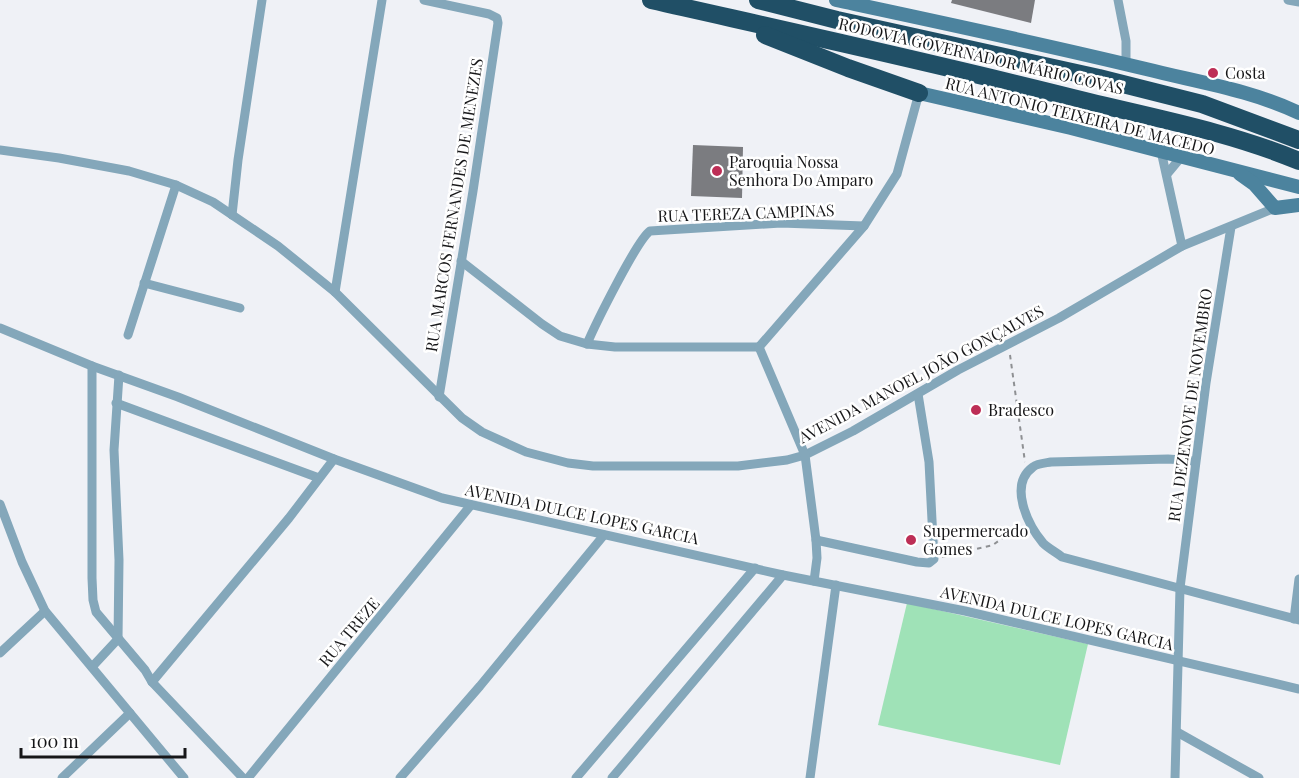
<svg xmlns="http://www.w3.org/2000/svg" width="1299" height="778" font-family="'Playfair Display',serif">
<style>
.green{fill:#9fe2b7}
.building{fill:#7b7c80}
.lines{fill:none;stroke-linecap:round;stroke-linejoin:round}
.path{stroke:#8e9093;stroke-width:2;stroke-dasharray:4.5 4.5;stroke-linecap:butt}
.street{stroke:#84a7ba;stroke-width:9}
.secondary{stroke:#4c839e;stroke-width:14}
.highway{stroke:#204f66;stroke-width:18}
.poi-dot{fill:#bd2e56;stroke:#fff;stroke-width:2}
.labels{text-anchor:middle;stroke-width:5;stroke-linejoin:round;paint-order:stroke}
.street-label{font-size:16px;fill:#161618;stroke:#fff}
.poi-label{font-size:16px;fill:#161618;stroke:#fff;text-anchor:start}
</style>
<rect width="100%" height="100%" fill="#eff1f6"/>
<polygon class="green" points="907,603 1088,644 1060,765 878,725"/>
<g class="building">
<polygon points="952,0 1035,0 1031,23 951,3"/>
<polygon points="693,145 743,147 742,198 691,196"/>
</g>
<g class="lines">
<g class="path">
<polyline points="1010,355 1025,462"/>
<polyline points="942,557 993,545 1021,524"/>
</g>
<g class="street">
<polyline points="424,0 489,14 497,18 498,23 473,191 439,397"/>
<polyline points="1118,0 1126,41 1126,64"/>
<polyline points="1288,0 1299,2"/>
<polyline points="0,150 59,158 129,171 176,185 213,202 278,246 335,292 462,418 482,432 526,452 568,463 593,466 738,466 787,460 805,455 853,431 958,370 1059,318 1182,246 1275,208"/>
<polyline points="1161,151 1182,246"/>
<polyline points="1167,174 1182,156"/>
<polyline points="232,215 238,160 262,0"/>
<polyline points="461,261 542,324 560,336 587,344 615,347 759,347"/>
<polyline points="144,283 240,308"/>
<polyline points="335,292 382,0"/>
<polyline points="0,328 92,366 178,397 334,459 442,498 783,575 965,611 1299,689"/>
<polyline points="128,335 176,185"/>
<path d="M587 344C595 325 637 240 650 231L781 223 864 226"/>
<polyline points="759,347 864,226 897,174 919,93"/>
<polyline points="759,347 805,455 816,540 817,558 814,581"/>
<polyline points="92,366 92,578 93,600 96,612 145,670 152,682 243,778"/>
<polyline points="116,403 319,478"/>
<path d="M1195 461 1168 459 1051 462C1046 463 1038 463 1033 467 1008 485 1028 525 1043 543 1049 549 1056 552 1062 557L1299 620"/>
<polyline points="0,504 22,562 45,611 184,778"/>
<polyline points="816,540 917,562 929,563 934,559 929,462 918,394"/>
<polyline points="1294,619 1299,579"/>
<polyline points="0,653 45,611"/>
<polyline points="92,667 118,639 119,560 114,450 119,375"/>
<polyline points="152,682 289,518 334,459"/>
<polyline points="1177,732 1259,778"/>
<polyline points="62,778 130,713"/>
<polyline points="248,778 471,505"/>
<polyline points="400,778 480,686 604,535"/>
<polyline points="576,778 755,568"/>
<polyline points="612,778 783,575"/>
<polyline points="810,778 836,585"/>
<polyline points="1175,778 1180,588 1206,383 1231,227"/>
</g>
<g class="secondary">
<path d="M836 0C939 22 1043 44 1146 69 1197 82 1251 90 1299 113"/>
<polyline points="919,93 1071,128 1299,187"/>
<polyline points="1240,174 1254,184 1275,208 1299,205"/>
</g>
<g class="highway">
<path d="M651 0C797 33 944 65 1089 102 1160 119 1232 133 1299 161"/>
<polyline points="758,0 837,20 1099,78 1202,104 1299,140"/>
<polyline points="765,35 848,68 919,93"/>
</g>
</g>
<g class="poi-dot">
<circle cx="1213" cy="73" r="6"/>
<circle cx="717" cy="171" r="6"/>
<circle cx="976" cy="410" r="6"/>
<circle cx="911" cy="540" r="6"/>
</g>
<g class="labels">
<g class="street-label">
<text transform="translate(981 56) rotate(13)" y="6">RODOVIA GOVERNADOR MÁRIO COVAS</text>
<text transform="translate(1080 116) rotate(14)" y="6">RUA ANTONIO TEIXEIRA DE MACEDO</text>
<text transform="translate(454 205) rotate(-81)" y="6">RUA MARCOS FERNANDES DE MENEZES</text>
<text transform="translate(746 213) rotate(-2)" y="6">RUA TEREZA CAMPINAS</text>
<text transform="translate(921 374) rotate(-28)" y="6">AVENIDA MANOEL JOÃO GONÇALVES</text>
<text transform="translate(1190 405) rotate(-82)" y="6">RUA DEZENOVE DE NOVEMBRO</text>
<text transform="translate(582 514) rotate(12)" y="6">AVENIDA DULCE LOPES GARCIA</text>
<text transform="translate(1057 618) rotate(13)" y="6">AVENIDA DULCE LOPES GARCIA</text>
<text transform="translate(349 632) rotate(-50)" y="6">RUA TREZE</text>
</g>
<g class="poi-label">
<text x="1225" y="79">Costa</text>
<text x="729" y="168">Paroquia Nossa<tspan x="729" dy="18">Senhora Do Amparo</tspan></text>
<text x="988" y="416">Bradesco</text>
<text x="923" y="537">Supermercado<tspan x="923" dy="18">Gomes</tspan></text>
</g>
</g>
<path d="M21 748v9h164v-9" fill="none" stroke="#161618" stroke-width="3"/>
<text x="30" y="748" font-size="18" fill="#161618" stroke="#ffffff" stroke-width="4.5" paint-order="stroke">100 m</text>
</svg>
